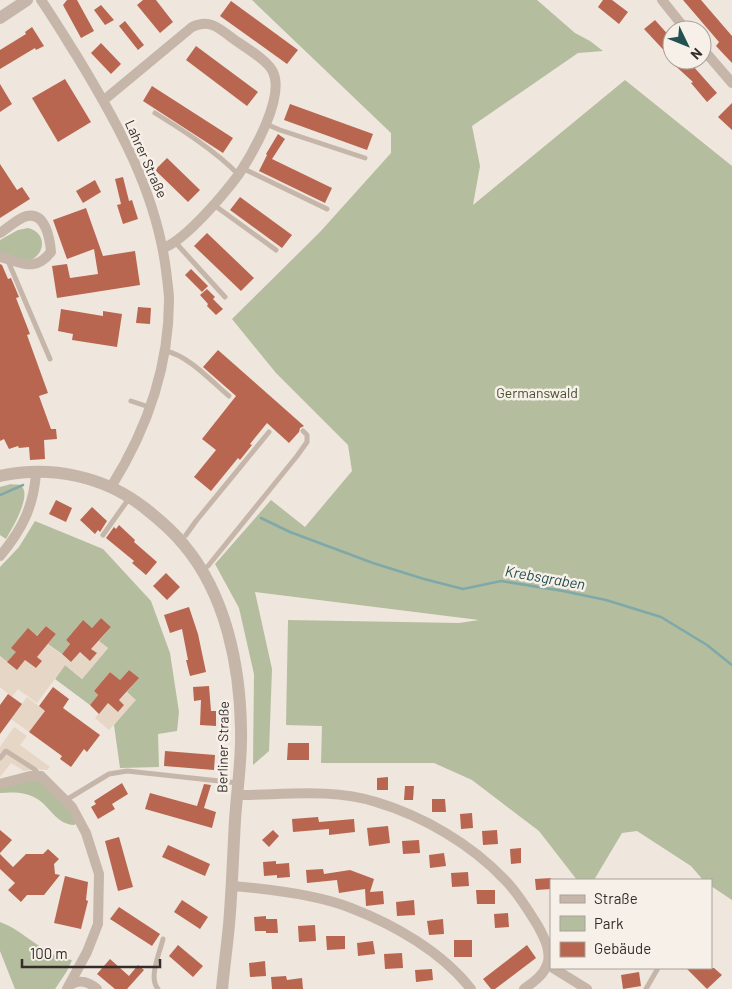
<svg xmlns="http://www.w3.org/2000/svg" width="732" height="989" font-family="Barlow,sans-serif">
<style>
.green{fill:#b4bd9e}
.plaza{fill:#e6d6c5}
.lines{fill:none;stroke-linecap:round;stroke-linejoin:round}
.stream{stroke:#7fa9a9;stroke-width:2.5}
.building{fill:#b96651}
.service{stroke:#c6b6aa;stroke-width:5}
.minor{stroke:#c6b6aa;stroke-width:10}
.tertiary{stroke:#c6b6aa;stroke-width:12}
.labels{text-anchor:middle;stroke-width:5;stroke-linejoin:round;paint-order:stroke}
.street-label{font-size:14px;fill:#342c29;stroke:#f7f0e8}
.park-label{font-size:14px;fill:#45502f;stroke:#f7f0e8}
.water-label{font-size:15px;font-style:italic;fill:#235051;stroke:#f7f0e8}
</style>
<rect width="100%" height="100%" fill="#efe6dd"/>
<g class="green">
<polygon points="252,0 537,0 575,33 590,41 603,51 578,53 472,126 480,166 473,205 625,80 732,166 732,900 711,886 711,880 703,880 691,866 637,831 622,833 594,880 577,880 539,831 472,780 434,763 321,763 322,726 286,725 288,620 459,623 479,620 255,592 272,669 269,751 253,765 254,674 239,608 215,564 271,500 305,527 352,471 348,445 276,373 232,319 320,232 391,153 391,133"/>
<path d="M28 228C47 233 46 254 29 261L0 253V240L18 230Z"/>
<path d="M11 484C14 485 17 484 20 485 34 493 11 530 6 539L0 535V487Z"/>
<path d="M35 521 103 549 151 601 170 653 179 712 177 731 158 734 159 767 120 768 114 725 135 700 127 692 138 678 129 670 120 680 110 672 94 691 98 695 90 705 55 679 65 665 82 679 108 648 99 641 111 627 101 618 92 628 82 621 66 640 70 644 62 654 48 644 56 634 46 626C34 640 19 648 7 662L0 656V567L19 547Z"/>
<path d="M33 780 40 781 78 818V822L74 825C57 824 51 809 39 800 27 792 14 792 0 793V787Z"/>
<path d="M0 922C25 931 45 957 72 960L67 971 55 989H15L0 951Z"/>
</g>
<g class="plaza">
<polygon points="99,641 108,648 82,679 65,665 37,703 18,689 12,697 0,687 0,656 17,670 25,660 36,668 42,661 37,657 48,644 71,662 80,652 91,660 97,653 91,649"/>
<polygon points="127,692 136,700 109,730 95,718 108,703 118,712 124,705 119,700"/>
<polygon points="27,697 45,711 29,732 11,719"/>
<polygon points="14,727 27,736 20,745 50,767 47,770 34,769 24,771 11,763 0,777 0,747"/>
</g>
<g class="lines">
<g class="stream">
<polyline points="0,495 23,485"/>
<polyline points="261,518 290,532 373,563 424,579 463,589 501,581 563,591 606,600 661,617 707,645 732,665"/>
</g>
</g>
<g class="building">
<polygon points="67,0 77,0 94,31 81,38 63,5"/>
<polygon points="143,0 156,0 173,22 160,33 137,5"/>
<polygon points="603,0 612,0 628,12 619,24 598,7"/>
<polygon points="683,0 701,0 732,36 732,63 716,46 719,42"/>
<polygon points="231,1 298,50 287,64 220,16"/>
<polygon points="101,5 114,20 105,25 94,10"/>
<polygon points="655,20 672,39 672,59 644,29"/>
<polygon points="125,21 144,45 138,50 119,26"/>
<polygon points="32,27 44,46 36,50 35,48 0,69 0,50 26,34 25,32"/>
<polygon points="101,43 121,64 111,74 91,53"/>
<polygon points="196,46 258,92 247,106 186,60"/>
<polygon points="669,60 699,60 693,66 717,93 707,102 691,83 693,82"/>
<polygon points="65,79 91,122 58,142 32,98"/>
<polygon points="0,84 12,104 0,112"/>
<polygon points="152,86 233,138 223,153 143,101"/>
<polygon points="732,103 732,130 718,117"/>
<polygon points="290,104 373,134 367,150 284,120"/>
<polygon points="278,134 285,139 272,159 332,188 325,203 259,171 267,155 266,154"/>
<polygon points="167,158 200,190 188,202 155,170"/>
<polygon points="0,164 17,190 22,187 30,199 0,218"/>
<polygon points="123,177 129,201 132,200 138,219 123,224 117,205 121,204 115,179"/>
<polygon points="95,180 101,192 83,203 76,191"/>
<polygon points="240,197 292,235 282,248 230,210"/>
<polygon points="86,208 103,256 135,251 140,285 57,298 52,266 67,264 70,278 98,274 94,249 67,259 53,220"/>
<polygon points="207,233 254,278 241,291 194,246"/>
<polygon points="0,264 2,265 8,279 11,278 19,297 16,298 30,334 27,335 48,393 39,396 51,429 56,429 57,439 44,440 45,459 30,460 29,447 19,448 18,446 9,449 4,439 0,441"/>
<polygon points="191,269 208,286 202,292 185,275"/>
<polygon points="207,289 215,297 213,299 223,309 216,315 207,306 208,304 200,295"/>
<polygon points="138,307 151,308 150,324 136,323"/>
<polygon points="61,309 103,316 103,311 122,314 117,347 72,340 73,334 58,331"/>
<polygon points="218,350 304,426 300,428 299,432 289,443 267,423 250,444 252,445 240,460 238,458 211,491 194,477 216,450 202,439 236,396 203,367"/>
<polygon points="56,500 72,508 66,522 49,514"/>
<polygon points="92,507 107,521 100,532 98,530 95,534 80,520"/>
<polygon points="119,525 135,540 134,542 157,562 146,575 132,563 134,561 106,538 114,527 116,529"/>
<polygon points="166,573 180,587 167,600 153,586"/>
<polygon points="189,607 198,634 206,672 190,676 186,660 188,660 182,629 170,633 164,615"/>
<polygon points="101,618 111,627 91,649 97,653 90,661 80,652 71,662 62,654 70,644 66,640 83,620 92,628"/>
<polygon points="46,626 56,634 37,657 42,661 36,668 25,660 17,670 7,662 16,652 11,648 28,628 37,636"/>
<polygon points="129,670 139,678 119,700 124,705 118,712 108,703 99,714 90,705 98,695 94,691 110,672 120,680"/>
<polygon points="209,686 211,711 216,711 216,726 200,725 201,700 194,701 193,687"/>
<polygon points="53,687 69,699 63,708 100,735 87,752 84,749 71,767 60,759 62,756 29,732 45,711 39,706"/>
<polygon points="8,694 22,704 0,734 0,705"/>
<polygon points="288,743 309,743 309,760 287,760"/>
<polygon points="165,751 215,755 214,770 164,766"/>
<polygon points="388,777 388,790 377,790 377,778"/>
<polygon points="122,783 128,794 112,804 115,809 98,819 91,807 96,804 94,801"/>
<polygon points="204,784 211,785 204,808 216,812 212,828 145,809 150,793 197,806"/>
<polygon points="405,786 414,786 413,800 404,800"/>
<polygon points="432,799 445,799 446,812 432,812"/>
<polygon points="472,813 473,828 461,829 460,814"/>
<polygon points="318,817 319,822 354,819 355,832 329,835 329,829 293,832 292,819"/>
<polygon points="388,826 390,843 369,846 367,828"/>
<polygon points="0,830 12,840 0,853"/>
<polygon points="273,830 279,836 269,847 262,840"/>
<polygon points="497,830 498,844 483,845 482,831"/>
<polygon points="119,837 133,887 118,891 105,841"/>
<polygon points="419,840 420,853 403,854 402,841"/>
<polygon points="168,845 210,864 205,876 162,857"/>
<polygon points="521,848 521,863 511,864 510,849"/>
<polygon points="48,849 59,859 54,864 55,874 60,875 44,895 27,895 21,902 8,890 15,883 0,869 0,854 13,867 26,854 43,854"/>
<polygon points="444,853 446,866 430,868 429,855"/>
<polygon points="276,861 276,864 289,863 290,877 277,878 277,875 264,876 263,862"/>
<polygon points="323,869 324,874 350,870 374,879 370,892 383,891 384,904 366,906 365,889 339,893 337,880 307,883 306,870"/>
<polygon points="468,872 469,886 452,887 451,873"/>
<polygon points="65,876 88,882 86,900 88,901 81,929 54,923"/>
<polygon points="551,878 551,889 536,890 535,879"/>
<polygon points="476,890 495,890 495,904 477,904"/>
<polygon points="182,900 208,917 200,929 174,912"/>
<polygon points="414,900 415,915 397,916 396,902"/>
<polygon points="119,907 160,934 152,946 110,919"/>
<polygon points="508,913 509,927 495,928 494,914"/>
<polygon points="266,916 266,919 277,919 278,933 266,933 266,931 255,931 254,917"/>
<polygon points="443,919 444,934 429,935 427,921"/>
<polygon points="315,925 316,941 299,942 298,926"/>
<polygon points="326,936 345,936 345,949 327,950"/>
<rect x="454" y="940" width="18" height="17"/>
<polygon points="373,941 375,954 358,956 357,943"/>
<polygon points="178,945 203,966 193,977 169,956"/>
<polygon points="527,945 536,958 495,989 491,989 483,979"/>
<polygon points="402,953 403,968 385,969 384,954"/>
<polygon points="110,959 129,976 138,965 144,970 127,989 115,989 97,974"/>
<polygon points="265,961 266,976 250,977 249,963"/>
<polygon points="686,968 714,968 722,975 707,989"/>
<polygon points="432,969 433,980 416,982 415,970"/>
<polygon points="639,972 641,986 623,989 621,975"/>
<polygon points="286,976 287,980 302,978 303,989 272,989 271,977"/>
</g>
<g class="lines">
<g class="service">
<path d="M155 113C184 131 214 150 238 174"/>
<polyline points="266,124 280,130 365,158"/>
<polyline points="242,168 327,209"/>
<polyline points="214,205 276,250"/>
<polyline points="175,242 225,297"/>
<polyline points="8,261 50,359"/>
<path d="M165 351C188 355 211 381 229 396"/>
<polyline points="131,401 149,407"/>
<polyline points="103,535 130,497"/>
<polyline points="186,535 196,521 269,432"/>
<polyline points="202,570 208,566 297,456 307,442 307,435 303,431"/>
<polyline points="0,758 6,751 34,769 40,776"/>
<polyline points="66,800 109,774 127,771 238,783"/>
<path d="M158 989C148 978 160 952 163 939"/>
<polyline points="646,989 658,968"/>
</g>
<g class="minor">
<path d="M41 0C54 19 66 39 78 58 118 124 156 192 166 270 167 280 169 291 169 300 169 367 146 431 111 487"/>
<polyline points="662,0 686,30"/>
<polyline points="702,48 732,83"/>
<path d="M104 100 192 27C209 19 218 27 232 38 243 46 268 60 273 72 285 97 253 153 239 174 225 193 185 241 163 248"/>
<path d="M0 233C8 228 18 218 27 216 46 212 50 240 51 252 34 273 22 262 0 257"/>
<path d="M0 556C22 530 34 506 36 472"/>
<polyline points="0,784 30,776 41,776 72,807 86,833 99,874 98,924 87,952 67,989"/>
<path d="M237 795C283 795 332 788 376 802 423 816 471 844 505 880 518 893 528 910 538 926 544 937 552 952 547 965 543 976 532 983 524 989"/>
<path d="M231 886C269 889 315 894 351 908 395 925 442 952 471 989"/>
<polyline points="553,968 587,989"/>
<path d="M70 985C80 979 88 981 97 989"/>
</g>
<g class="tertiary">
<polyline points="0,18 27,0"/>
<path d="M0 476C51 465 105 476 146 509 160 520 173 531 184 545 226 595 240 666 241 729 242 759 237 790 235 820 233 855 232 890 229 925 227 946 224 968 222 989"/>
</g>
</g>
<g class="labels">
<g class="street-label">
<text transform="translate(146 159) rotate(66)" y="5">Lahrer Straße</text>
<text transform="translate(223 747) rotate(-89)" y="5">Berliner Straße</text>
</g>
<g class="park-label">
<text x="537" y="398">Germanswald</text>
</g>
<g class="water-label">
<text transform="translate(545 578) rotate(10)" y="5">Krebsgraben</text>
</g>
</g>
<rect x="550" y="879" width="162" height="90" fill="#f7f0e8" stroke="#a9a29c"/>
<rect x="560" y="895" width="25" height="8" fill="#c6b6aa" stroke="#a9a29c"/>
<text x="594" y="904" font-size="15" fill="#342c29">Straße</text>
<rect x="560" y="916" width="25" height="15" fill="#b4bd9e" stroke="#a9a29c"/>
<text x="594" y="929" font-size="15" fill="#342c29">Park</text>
<rect x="560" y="942" width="25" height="15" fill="#b96651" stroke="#a9a29c"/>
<text x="594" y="954" font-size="15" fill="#342c29">Gebäude</text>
<g transform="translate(687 45) rotate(133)"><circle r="24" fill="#f7f0e8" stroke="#a9a29c"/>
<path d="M0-4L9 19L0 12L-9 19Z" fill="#235051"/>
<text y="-8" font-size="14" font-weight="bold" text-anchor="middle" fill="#342c29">N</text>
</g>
<path d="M22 959v8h138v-8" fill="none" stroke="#342c29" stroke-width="2.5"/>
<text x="30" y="959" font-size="15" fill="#342c29" stroke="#f7f0e8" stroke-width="4" paint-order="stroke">100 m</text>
</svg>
